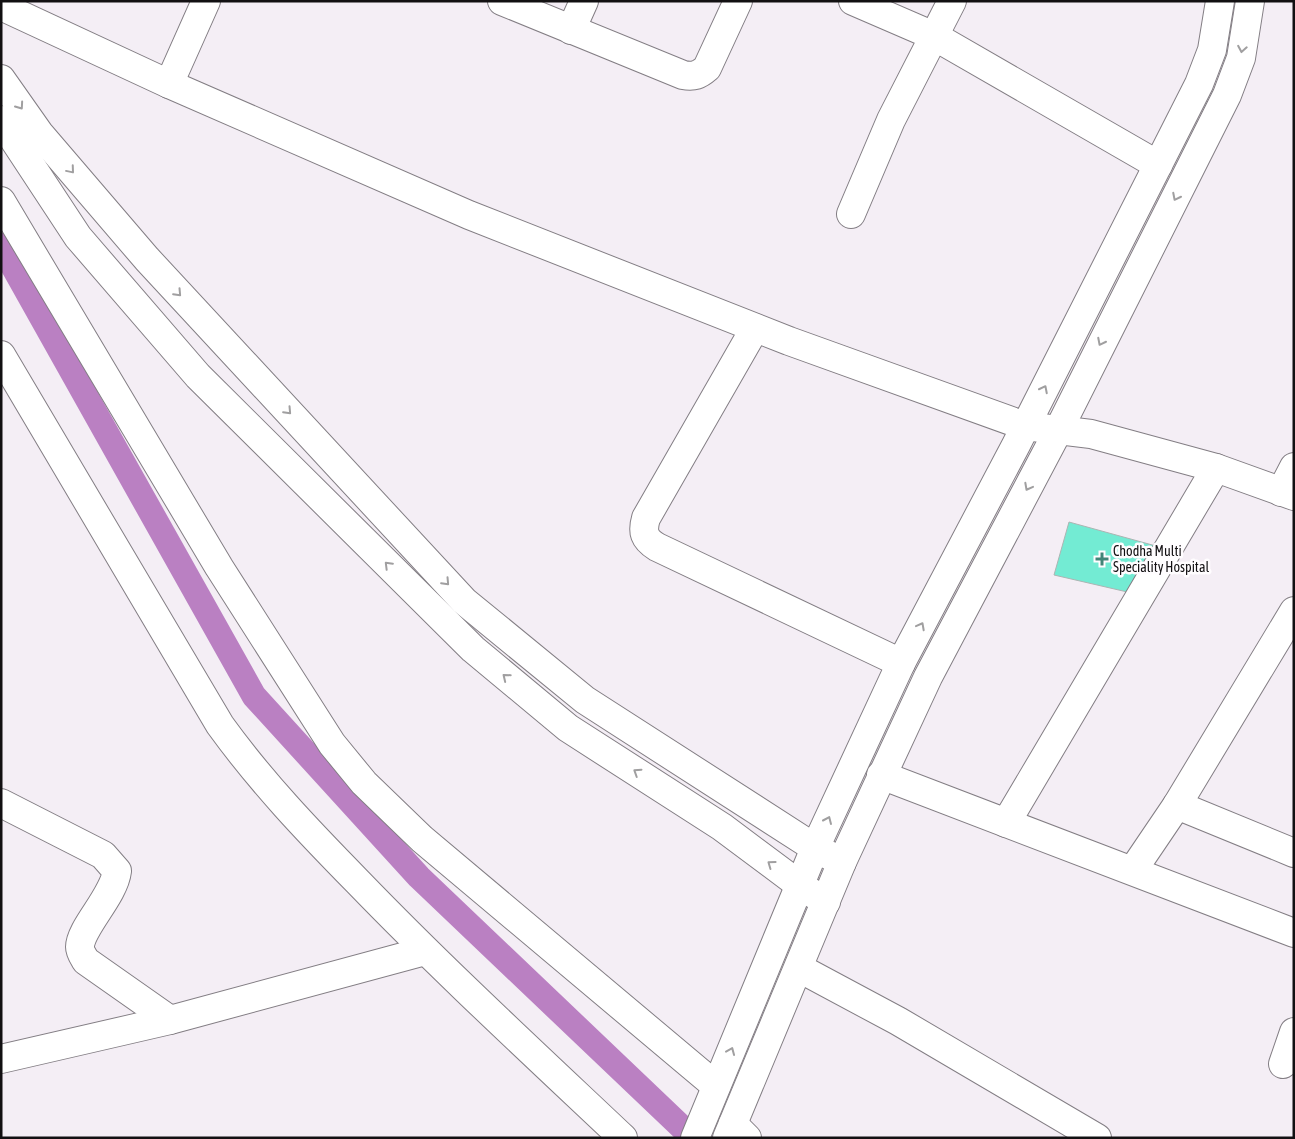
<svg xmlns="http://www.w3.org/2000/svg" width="1295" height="1139" font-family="'Asap Condensed',sans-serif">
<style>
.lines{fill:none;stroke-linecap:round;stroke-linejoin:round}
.canal{stroke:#ba80c2;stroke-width:25}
.building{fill:#73ebd3;stroke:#acb5b3}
.minor-casing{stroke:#837e84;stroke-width:30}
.highway-casing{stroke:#837e84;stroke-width:30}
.minor{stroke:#fff;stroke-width:28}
.highway{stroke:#fff;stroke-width:28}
.oneway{stroke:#a09fa0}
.poi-dot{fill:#428577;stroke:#fffdff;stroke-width:2}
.labels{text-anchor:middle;stroke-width:5;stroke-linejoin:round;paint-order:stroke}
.poi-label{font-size:14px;fill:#121012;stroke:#fffdff;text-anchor:start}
</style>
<rect width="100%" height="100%" fill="#f4eef5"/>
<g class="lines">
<polyline class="canal" points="1,245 254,696 419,877 693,1138"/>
</g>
<polygon class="building" points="1069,522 1156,546 1136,594 1054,575"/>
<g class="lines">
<g class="minor-casing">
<g id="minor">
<path d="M502 1 683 75C694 77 699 75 707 68L738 1"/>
<polyline points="853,1 934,36 1158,165"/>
<polyline points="1,6 169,84 469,215 789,341 1025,426 1091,434 1216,468 1294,496"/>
<polyline points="571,30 584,1"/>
<polyline points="1,79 39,133 147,259 464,601 585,700 815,848 842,862"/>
<polyline points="169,84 206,1"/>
<polyline points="1,120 78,237 198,376 473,649 568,728 722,827 801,886 826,902"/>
<polyline points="1,201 219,567 332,744 364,783 422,839 716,1086"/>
<polyline points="851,214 891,120 952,1"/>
<path d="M755 328 646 518C642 532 644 539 657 547L901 663"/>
<path d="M1 355 220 725C262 783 308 831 358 882 443 970 533 1053 623 1138"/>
<polyline points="1281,492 1294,467"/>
<polyline points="881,775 1294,933"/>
<path d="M1 803 103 855 117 871C114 896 80 928 80 947 80 952 83 956 86 961L170 1020"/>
<polyline points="1177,805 1294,853"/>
<polyline points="1006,823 1216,468"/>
<polyline points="1133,870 1177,805 1294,611"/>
<polyline points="799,968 898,1021 1097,1138"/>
<polyline points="1,1059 170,1020 425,951"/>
<polyline points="1283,1064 1294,1032"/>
<polyline points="733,1124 747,1138"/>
</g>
</g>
<g class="highway-casing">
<g id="highway">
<polyline points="695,1138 815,848 901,663 1016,445 1199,84 1212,50 1220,1"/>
<polyline points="727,1138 842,862 928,677 1059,429 1227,95 1241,58 1250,1"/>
</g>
</g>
<use href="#minor" class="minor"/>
<use href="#highway" class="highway"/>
</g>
<defs><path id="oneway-chevron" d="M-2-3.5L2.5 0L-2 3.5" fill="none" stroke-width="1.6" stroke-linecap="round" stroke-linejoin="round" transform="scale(1.25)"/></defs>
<g class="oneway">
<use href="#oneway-chevron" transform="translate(1242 49) rotate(100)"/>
<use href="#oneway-chevron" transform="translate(20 106) rotate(55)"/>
<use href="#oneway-chevron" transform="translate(71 170) rotate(50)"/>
<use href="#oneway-chevron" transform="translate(1176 197) rotate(117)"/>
<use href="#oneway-chevron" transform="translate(178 293) rotate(47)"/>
<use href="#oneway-chevron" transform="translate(1101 342) rotate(117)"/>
<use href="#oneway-chevron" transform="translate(1044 389) rotate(-63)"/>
<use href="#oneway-chevron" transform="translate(288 411) rotate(47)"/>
<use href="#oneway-chevron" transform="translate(1028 487) rotate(118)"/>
<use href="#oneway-chevron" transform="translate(388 565) rotate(-135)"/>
<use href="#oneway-chevron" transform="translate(446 582) rotate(47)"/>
<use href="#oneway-chevron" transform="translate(921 626) rotate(-62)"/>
<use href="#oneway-chevron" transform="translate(506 677) rotate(-141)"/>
<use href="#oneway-chevron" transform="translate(637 772) rotate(-147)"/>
<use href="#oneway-chevron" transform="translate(828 820) rotate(-66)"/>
<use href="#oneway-chevron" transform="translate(771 864) rotate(-144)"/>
<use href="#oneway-chevron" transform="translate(731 1051) rotate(-67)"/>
</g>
<path class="poi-dot" d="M1099.5 551.5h5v5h5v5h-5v5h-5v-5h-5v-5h5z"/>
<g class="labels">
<g class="poi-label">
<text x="1113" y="556">Chodha Multi<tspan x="1113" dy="16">Speciality Hospital</tspan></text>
</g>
</g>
<rect width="1295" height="1139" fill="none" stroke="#121012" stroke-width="5"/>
</svg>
